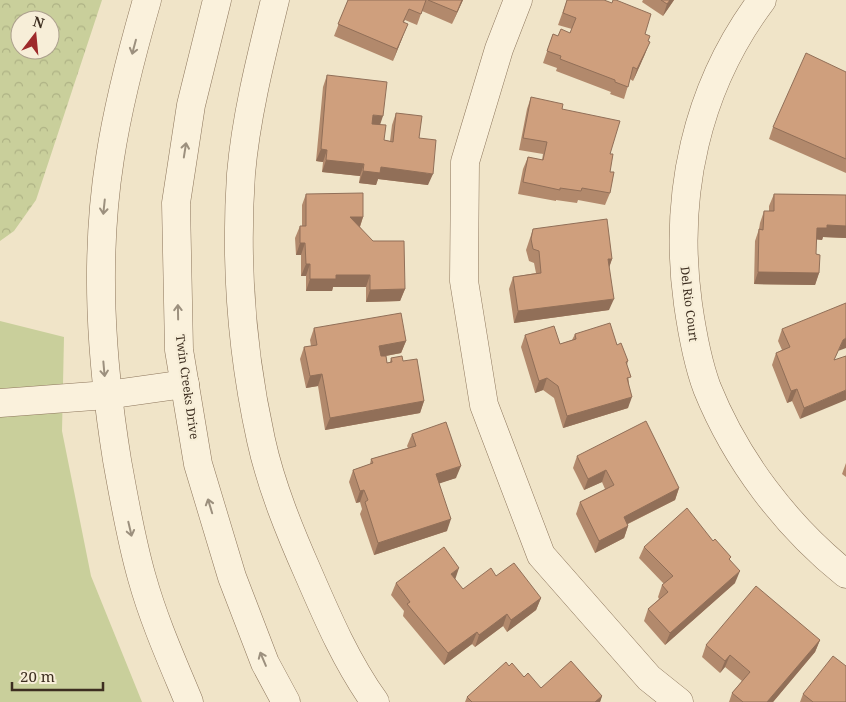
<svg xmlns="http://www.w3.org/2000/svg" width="846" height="702" font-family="'Noto Serif',serif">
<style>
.grass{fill:#c9cf9b}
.forest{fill:url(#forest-crowns);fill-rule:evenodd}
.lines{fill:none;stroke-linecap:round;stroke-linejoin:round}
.minor-casing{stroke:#8d765c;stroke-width:29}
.minor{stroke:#faf1dc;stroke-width:28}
.wall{fill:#b2896c}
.shaded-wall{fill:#916f58}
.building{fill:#cf9f7d;stroke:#916f58}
.oneway{stroke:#9c907e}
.labels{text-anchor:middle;stroke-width:4.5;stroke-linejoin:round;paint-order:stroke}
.street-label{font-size:12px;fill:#3d2e20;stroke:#f7eed8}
</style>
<defs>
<pattern id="forest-crowns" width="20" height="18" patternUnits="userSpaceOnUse" patternTransform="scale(1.25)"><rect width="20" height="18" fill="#c9cf9b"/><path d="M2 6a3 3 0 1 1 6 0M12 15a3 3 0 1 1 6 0" fill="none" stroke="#aeb285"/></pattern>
</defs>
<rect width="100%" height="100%" fill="#f0e4c8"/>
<polygon class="grass" points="0,321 64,337 62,431 91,576 142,702 0,702"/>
<path class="forest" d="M0 0H102L36 200 14 231 0 241ZM20 20H50V50H20Z"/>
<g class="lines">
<g class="minor-casing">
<g id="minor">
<path d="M147 0C132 52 118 105 110 158 94 259 101 360 117 460 124 499 131 540 142 578 154 621 172 661 189 702"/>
<polyline points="217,0 191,105 176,203 179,350 198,464 232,577 265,663 286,702"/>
<path d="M275 0C261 57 246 116 241 174 235 262 242 354 261 440 271 486 290 532 309 575 328 619 347 663 375 702"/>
<polyline points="518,0 499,49 465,162 464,281 484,405 541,555 649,678 679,702"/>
<path d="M762 0C696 88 673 196 688 304 692 332 697 361 707 388 736 460 786 526 846 574"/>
<polyline points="0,403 107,395 185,384"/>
</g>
</g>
<use href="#minor" class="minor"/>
</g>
<g class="wall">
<polygon points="348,0 463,0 452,24 422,11 417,25 405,20 404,22 403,36 393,61 334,36"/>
<polygon points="567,0 645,34 648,41 645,54 633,81 630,79 624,99 610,94 611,92 556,71 557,68 543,63 553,34 558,36 570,33 572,29 558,25"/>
<polygon points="643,0 674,0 663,16 642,2"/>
<polygon points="846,72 846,173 769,139 773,127"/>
<polygon points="327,75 380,125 384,140 390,141 392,125 396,113 419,138 428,185 378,179 376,185 359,183 360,176 322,172 323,162 316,161 323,87"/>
<polygon points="531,97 562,109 610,154 610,193 605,205 578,200 577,203 556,200 556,201 518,194 523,169 528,157 542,160 543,154 519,150 527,109"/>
<polygon points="306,194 363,217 360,227 405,289 400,301 366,302 366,287 333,287 332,291 306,291 306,276 301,276 301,255 296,255 295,238 300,226 302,226 302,205"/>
<polygon points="774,194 846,195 846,238 823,237 822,240 816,239 816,254 819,273 815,285 754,284 755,241 759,229 760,223 764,211 769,211 769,206"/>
<polygon points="533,229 612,259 609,267 609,310 514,323 509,289 513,277 536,273 534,263 529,261 526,250"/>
<polygon points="314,328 406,341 401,353 386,356 387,363 390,362 391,358 403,361 424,401 420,413 325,430 318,386 306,388 300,359 304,347 311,346 310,340"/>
<polygon points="782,329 838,351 800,419 792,401 787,403 772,365 776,353 782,350 778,341"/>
<polygon points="575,334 617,345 628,361 627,365 629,383 628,408 563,428 554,398 543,390 535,393 521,347 525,335 560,344 572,340"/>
<polygon points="412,434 456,478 439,483 447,531 374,555 360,514 362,509 360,502 356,503 349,482 353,470 370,464 371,459 408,448 407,446"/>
<polygon points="577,456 679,488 675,500 628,524 628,526 624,538 595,553 576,514 580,502 605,489 602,482 584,490 573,468"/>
<polygon points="846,463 846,477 842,474"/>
<polygon points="713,541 730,560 735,583 665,645 644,621 648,609 659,599 658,597 662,585 664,584 639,558 644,547"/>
<polygon points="496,576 541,598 536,610 507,632 503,626 475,647 472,644 444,665 403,616 404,611 391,595 396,583 455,580 463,589"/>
<polygon points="820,640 815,652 773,702 729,702 732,693 742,681 725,667 720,673 702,657 706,645"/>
<polygon points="509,666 524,677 541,688 602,696 600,702 465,702 467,697"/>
<polygon points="803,694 846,702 800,702"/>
</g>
<g class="shaded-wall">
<polygon points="462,0 463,0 452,24"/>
<polygon points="670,0 674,0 663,16 667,4"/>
<polygon points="408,24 403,36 393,61 397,49"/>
<polygon points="650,42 645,54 633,81 637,69"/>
<polygon points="373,115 383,116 379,128 369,127"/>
<polygon points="321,149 327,150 323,162 316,161"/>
<polygon points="326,160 364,164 360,176 322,172"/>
<polygon points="381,167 433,174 428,185 378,179 376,185 359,183 363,171"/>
<polygon points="350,217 363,217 359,229"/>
<polygon points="827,225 846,226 846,238 823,237 822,240 812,239 817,228"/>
<polygon points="300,243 305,243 301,255 296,255"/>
<polygon points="608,259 612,259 608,271"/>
<polygon points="306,264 310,264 306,276 301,276"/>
<polygon points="758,272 819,273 815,285 754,284"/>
<polygon points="336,275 370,275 366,287 333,287 332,291 306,291 310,279"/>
<polygon points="405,289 400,301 366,302 370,290"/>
<polygon points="614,299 609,310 514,323 518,311"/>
<polygon points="846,338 846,348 838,351 829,372 843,340"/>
<polygon points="406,341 401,353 374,358 379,346"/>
<polygon points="322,374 318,386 306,388 310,376"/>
<polygon points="547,378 543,390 535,393 539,381"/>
<polygon points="797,389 792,401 787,403 791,391"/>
<polygon points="846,390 846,400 800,419 804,408"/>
<polygon points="632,397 628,408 563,428 567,416"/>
<polygon points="424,401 420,413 325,430 330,418"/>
<polygon points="461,466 456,478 432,486 436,474"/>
<polygon points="606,470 602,482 584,490 588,479"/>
<polygon points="679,488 675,500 619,528 624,517"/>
<polygon points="364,490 360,502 356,503 360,491"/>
<polygon points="451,519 447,531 374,555 378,543"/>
<polygon points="628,526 624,538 595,553 599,541"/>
<polygon points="459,568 455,580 451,574"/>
<polygon points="740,571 735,583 665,645 670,633"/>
<polygon points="541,598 536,610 507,632 511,620"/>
<polygon points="507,614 503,626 475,647 479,635"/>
<polygon points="477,632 472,644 444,665 448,653"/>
<polygon points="820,640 815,652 773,702 767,702"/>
<polygon points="730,655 725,667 720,673 725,661"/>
<polygon points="602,696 600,702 595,702"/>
</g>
<g class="building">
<polygon points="348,0 426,0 421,14 409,9 403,22 408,24 397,49 338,24"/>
<polygon points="428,0 462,0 457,12"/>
<polygon points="567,0 604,0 612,3 613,0 616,0 651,14 645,34 650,36 648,41 650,42 637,69 633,67 628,87 615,82 615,80 560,59 561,56 547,51 553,34 558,36 561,29 570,33 576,18 563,13"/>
<polygon points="661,0 670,0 667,4"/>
<polygon points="806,53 846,72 846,159 773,127"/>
<polygon points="327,75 387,82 383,116 373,115 372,124 386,125 384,140 393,142 396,113 422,116 419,138 436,140 433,174 381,167 380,173 363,171 364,164 326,160 327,150 321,149"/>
<polygon points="531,97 563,104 562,109 620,121 610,154 613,154 610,172 614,172 610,193 582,188 581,191 560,188 560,190 523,182 528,157 543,160 547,142 523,138"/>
<polygon points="363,193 363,217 350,217 373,241 404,241 405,289 370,290 370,275 336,275 336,279 310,279 310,264 306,264 305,243 300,243 300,226 306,226 306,194"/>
<polygon points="774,194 846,195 846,226 827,225 827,228 817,228 816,254 820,255 819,273 758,272 759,229 763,230 764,211 774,211"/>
<polygon points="607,219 612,259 608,259 614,299 518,311 513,277 541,273 539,251 533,249 531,239 533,229"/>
<polygon points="846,303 846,338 843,340 834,360 846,356 846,390 804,408 797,389 791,391 776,353 790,347 782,329"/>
<polygon points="401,313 406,341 379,346 381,356 386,356 387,363 392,362 391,358 402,356 403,361 417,359 424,401 330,418 322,374 310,376 304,347 317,345 314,328"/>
<polygon points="610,323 617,345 621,343 628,361 626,362 631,377 627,378 632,397 567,416 558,386 547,378 539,381 525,335 554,326 560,344 576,339 575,334"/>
<polygon points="646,421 679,488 624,517 628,526 599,541 580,502 614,485 606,470 588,479 577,456"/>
<polygon points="446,422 461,466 436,474 451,519 378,543 365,502 368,500 364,490 360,491 353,470 373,463 371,459 416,446 412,434"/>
<polygon points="687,508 713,541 715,539 731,557 729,559 740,571 670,633 648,609 668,592 662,585 673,576 644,547"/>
<polygon points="444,547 459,568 451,574 463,589 491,568 496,576 514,563 541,598 511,620 507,614 479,635 477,632 448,653 407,604 410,602 396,583"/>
<polygon points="756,586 820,640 767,702 743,702 732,693 750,672 730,655 725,661 706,645"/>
<polygon points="833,656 846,666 846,702 813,702 803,694"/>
<polygon points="571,661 602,696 595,702 472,702 467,697 506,662 509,666 512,663 524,677 528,673 541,688"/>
</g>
<defs><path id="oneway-shaft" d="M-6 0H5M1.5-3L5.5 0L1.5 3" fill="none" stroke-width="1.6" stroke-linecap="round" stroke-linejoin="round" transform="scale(1.25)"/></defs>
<g class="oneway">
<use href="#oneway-shaft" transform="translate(134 47) rotate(105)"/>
<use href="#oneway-shaft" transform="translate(185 150) rotate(-81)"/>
<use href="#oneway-shaft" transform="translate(104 207) rotate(96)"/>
<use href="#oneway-shaft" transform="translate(178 312) rotate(-91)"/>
<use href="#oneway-shaft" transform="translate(104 369) rotate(85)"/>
<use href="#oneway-shaft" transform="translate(210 506) rotate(-107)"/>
<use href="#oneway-shaft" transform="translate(130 529) rotate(77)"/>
<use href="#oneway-shaft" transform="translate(263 659) rotate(-113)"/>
</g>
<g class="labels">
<g class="street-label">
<text transform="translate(689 304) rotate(83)" y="4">Del Rio Court</text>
<text transform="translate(187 387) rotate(82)" y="4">Twin Creeks Drive</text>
</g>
</g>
<g transform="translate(35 35) rotate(16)"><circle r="24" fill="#f7eed8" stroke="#ada18e"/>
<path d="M0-4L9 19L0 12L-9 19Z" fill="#9e2a2b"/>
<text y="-8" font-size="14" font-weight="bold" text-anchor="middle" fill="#3d2e20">N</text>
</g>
<path d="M12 682v8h91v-8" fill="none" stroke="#3d2e20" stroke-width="2.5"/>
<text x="20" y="682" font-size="15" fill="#3d2e20" stroke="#f7eed8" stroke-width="4" paint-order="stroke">20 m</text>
</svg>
